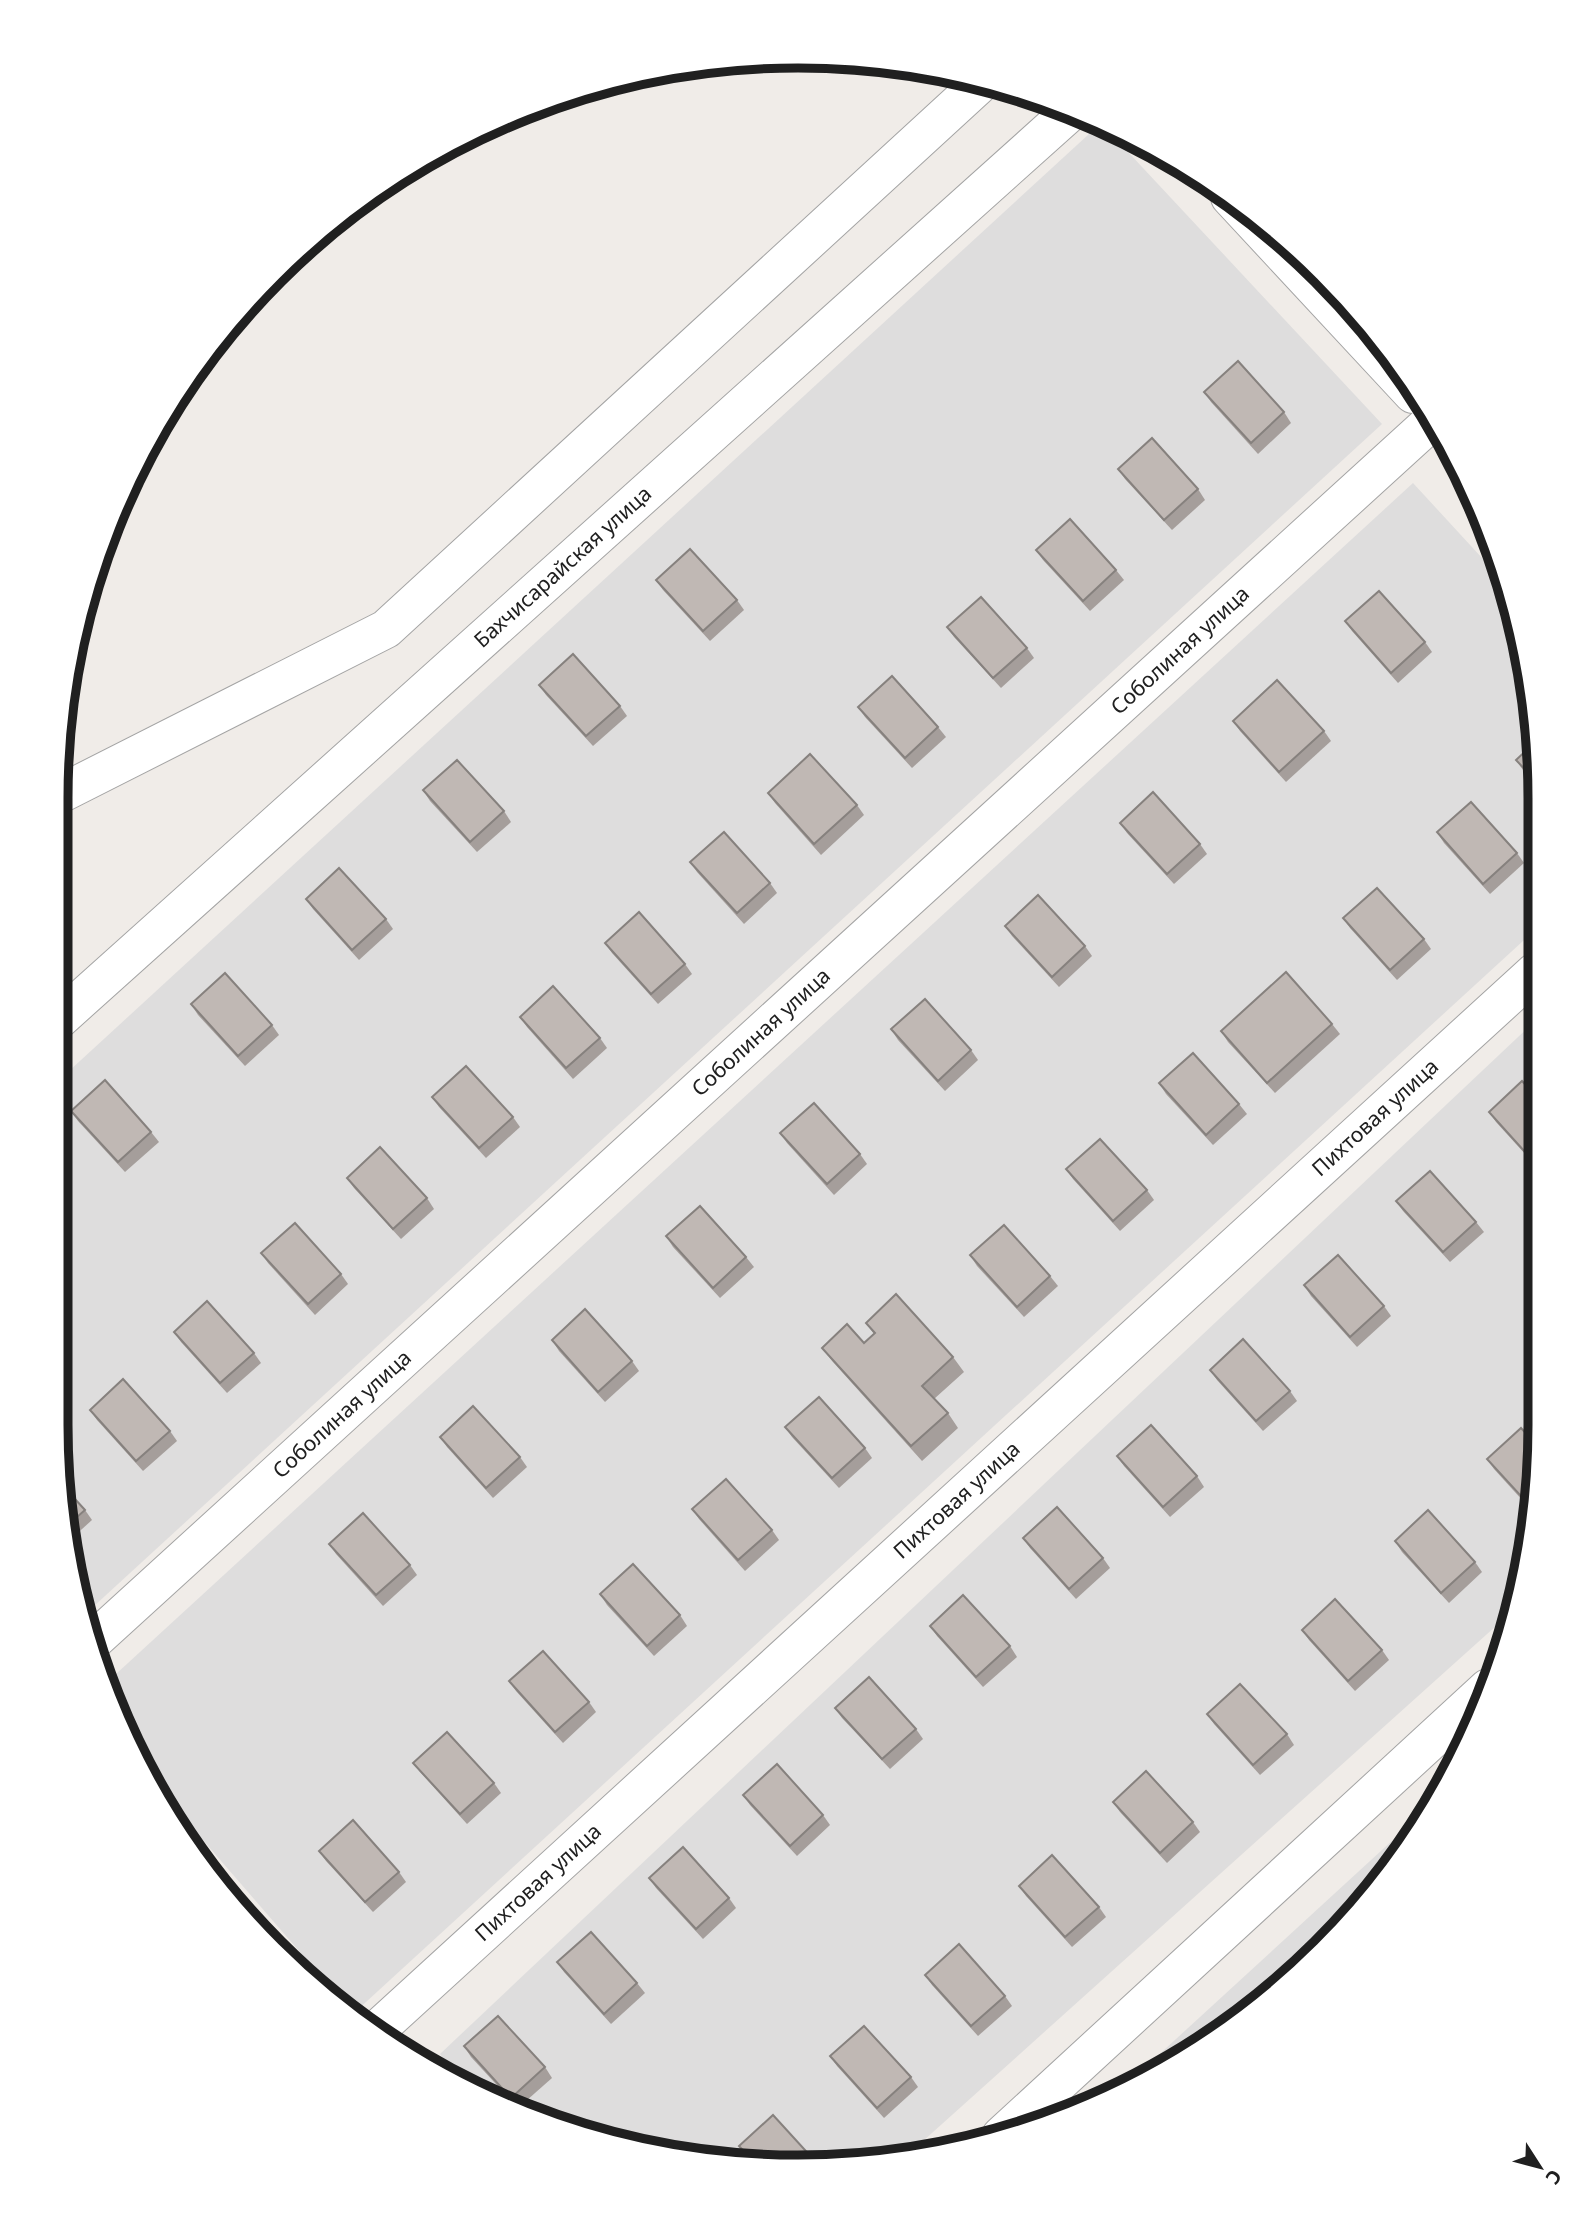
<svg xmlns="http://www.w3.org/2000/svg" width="1596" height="2223" font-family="'Noto Sans',sans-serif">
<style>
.residential{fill:#dedddd}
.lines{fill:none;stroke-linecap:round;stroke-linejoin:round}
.minor-casing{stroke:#a4a4a4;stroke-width:40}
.minor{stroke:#fff;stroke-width:38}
.wall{fill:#a59e9b}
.building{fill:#c0b8b4;stroke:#86817e;stroke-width:2}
.labels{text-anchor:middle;stroke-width:6;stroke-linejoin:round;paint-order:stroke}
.street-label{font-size:21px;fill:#202020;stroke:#fff}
.rim{fill:none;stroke:#202020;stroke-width:9}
</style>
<rect width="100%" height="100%" fill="#f0ece8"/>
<g class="residential">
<polygon points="1101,123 1382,424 81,1618 56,1425 56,1083"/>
<polygon points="1413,483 1506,584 1534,701 1535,930 354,2013 352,2012 150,1779 113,1709 104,1685"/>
<polygon points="1536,1020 1538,1473 1516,1608 903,2159 895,2161 701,2161 560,2128 467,2088 440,2054"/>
<polygon points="1431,1805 1386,1877 1287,1983 1126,2091 1115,2095"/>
</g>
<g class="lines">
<g class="minor-casing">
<g id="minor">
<polyline points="1230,197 1413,394"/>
<polyline points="56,796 386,629 984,80"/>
<path id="s1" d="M56 1022 1070 112"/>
<path id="s2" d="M90 1644 1431 422"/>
<path id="s3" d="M378 2029 1535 972"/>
<polyline points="1001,2136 1488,1688"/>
</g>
</g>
<use href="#minor" class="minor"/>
</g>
<g class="wall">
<polygon points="1204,392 1284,412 1291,423 1258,454 1211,402"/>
<polygon points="1118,469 1198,489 1205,500 1172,530 1125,479"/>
<polygon points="1036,550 1116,570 1124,580 1090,611 1043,560"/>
<polygon points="656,580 737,600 744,610 710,641 663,590"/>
<polygon points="1345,621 1425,642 1432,652 1398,683 1352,631"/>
<polygon points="947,627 1027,648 1034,658 1001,688 954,637"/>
<polygon points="539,685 620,706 627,716 593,746 546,695"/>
<polygon points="858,707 938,727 946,737 912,768 865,717"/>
<polygon points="1233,721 1324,731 1331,741 1286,782 1240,731"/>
<polygon points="1534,743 1534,782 1523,770 1516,760"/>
<polygon points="423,790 504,811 511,822 477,852 430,801"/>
<polygon points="768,793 857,805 864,815 821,855 775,803"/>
<polygon points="1120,823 1200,844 1207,854 1174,884 1127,833"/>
<polygon points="1437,832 1517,853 1524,863 1490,894 1444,843"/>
<polygon points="690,862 770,883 777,893 744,924 697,872"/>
<polygon points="306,899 386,919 393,929 359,960 313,909"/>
<polygon points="1343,918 1424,939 1431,949 1397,980 1350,928"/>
<polygon points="1005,926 1085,946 1092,956 1059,987 1012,936"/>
<polygon points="605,943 685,964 692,974 658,1004 612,953"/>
<polygon points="191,1004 272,1025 279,1035 245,1066 198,1015"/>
<polygon points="520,1017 600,1038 607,1048 573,1079 527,1027"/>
<polygon points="1332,1024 1340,1034 1275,1093 1228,1042 1221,1031"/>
<polygon points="891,1029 971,1050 978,1060 945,1091 898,1040"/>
<polygon points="1159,1083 1239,1104 1247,1114 1213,1145 1166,1094"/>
<polygon points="1536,1096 1537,1167 1496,1122 1489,1112"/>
<polygon points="432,1097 513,1117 520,1127 486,1158 439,1107"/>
<polygon points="71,1111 151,1132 159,1142 125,1172 78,1121"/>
<polygon points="780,1133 860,1154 867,1164 834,1195 787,1143"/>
<polygon points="1066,1169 1147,1190 1154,1200 1120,1231 1073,1179"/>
<polygon points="347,1178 427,1198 434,1209 401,1239 354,1188"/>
<polygon points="1396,1201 1476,1222 1484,1232 1450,1262 1403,1211"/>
<polygon points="666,1236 746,1257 754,1267 720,1298 673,1247"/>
<polygon points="261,1253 341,1274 348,1284 315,1315 268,1263"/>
<polygon points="970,1255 1050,1276 1058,1286 1024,1317 977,1266"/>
<polygon points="1304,1285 1384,1306 1391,1316 1357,1347 1311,1296"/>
<polygon points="866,1323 953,1357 964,1372 934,1399 948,1413 958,1428 922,1461 833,1362 822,1348 864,1343 874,1334"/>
<polygon points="174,1332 254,1353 261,1363 227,1393 181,1342"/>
<polygon points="552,1340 632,1361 639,1371 605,1402 559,1351"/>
<polygon points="1210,1370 1290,1391 1297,1401 1263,1431 1217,1380"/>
<polygon points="90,1410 170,1431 177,1441 143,1471 97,1420"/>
<polygon points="785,1427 865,1448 872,1458 839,1488 792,1437"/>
<polygon points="440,1437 520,1457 527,1467 493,1498 447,1447"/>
<polygon points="1117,1456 1197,1476 1204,1487 1170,1517 1124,1466"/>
<polygon points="1487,1459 1538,1473 1532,1511 1494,1469"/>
<polygon points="64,1487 85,1510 92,1520 71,1539"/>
<polygon points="692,1509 772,1530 779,1540 745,1571 699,1519"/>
<polygon points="1023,1538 1103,1558 1110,1568 1076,1599 1030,1548"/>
<polygon points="1395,1541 1475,1562 1482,1572 1449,1603 1402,1552"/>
<polygon points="329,1544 410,1565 417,1575 383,1606 336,1554"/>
<polygon points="600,1594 680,1615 687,1626 654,1656 607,1605"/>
<polygon points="930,1626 1010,1646 1017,1657 983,1687 937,1636"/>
<polygon points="1302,1630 1382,1650 1389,1660 1355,1691 1309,1640"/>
<polygon points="509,1681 589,1702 596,1712 563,1743 516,1691"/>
<polygon points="835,1708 916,1729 923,1739 890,1769 842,1718"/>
<polygon points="1207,1714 1287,1734 1294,1745 1260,1775 1214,1724"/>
<polygon points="413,1763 494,1783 501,1793 467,1824 421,1773"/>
<polygon points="743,1795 823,1815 830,1825 797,1856 750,1805"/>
<polygon points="1113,1802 1193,1822 1200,1832 1167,1863 1120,1812"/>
<polygon points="319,1851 399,1872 406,1882 373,1912 326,1861"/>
<polygon points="649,1878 729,1898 736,1908 703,1939 656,1888"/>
<polygon points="1019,1886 1099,1907 1106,1917 1072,1947 1026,1896"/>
<polygon points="557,1962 637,1983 645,1993 611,2024 564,1972"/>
<polygon points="925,1975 1005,1996 1012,2006 978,2036 932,1985"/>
<polygon points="464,2046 545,2067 552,2078 518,2108 471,2057"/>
<polygon points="830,2056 911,2077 918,2087 884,2118 837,2066"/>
</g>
<g class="building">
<polygon points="1238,361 1284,412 1251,443 1204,392"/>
<polygon points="1152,438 1198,489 1164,520 1118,469"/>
<polygon points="1070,519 1116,570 1083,601 1036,550"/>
<polygon points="690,549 737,600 703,631 656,580"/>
<polygon points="1379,591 1425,642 1391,673 1345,621"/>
<polygon points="981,597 1027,648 993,678 947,627"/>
<polygon points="573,654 620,706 586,736 539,685"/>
<polygon points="892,676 938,727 905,758 858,707"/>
<polygon points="1277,680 1324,731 1279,772 1233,721"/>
<polygon points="1534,743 1534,779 1516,760"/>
<polygon points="810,754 857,805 814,844 768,793"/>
<polygon points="457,760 504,811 470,842 423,790"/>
<polygon points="1153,792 1200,844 1167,874 1120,823"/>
<polygon points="1471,802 1517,853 1483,884 1437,832"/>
<polygon points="724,832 770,883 737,913 690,862"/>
<polygon points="339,868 386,919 352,950 306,899"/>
<polygon points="1377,888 1424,939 1390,970 1343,918"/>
<polygon points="1038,895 1085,946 1052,977 1005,926"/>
<polygon points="639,912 685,964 651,994 605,943"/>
<polygon points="1286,972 1332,1024 1267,1083 1221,1031"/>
<polygon points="225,973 272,1025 238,1056 191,1004"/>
<polygon points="553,986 600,1038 566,1068 520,1017"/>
<polygon points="925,999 971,1050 938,1081 891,1029"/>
<polygon points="1193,1053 1239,1104 1206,1135 1159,1083"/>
<polygon points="466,1066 513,1117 479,1148 432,1097"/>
<polygon points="105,1080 151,1132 118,1162 71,1111"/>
<polygon points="1522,1081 1536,1096 1536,1164 1489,1112"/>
<polygon points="814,1103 860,1154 827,1184 780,1133"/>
<polygon points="1100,1139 1147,1190 1113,1221 1066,1169"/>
<polygon points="380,1147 427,1198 393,1229 347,1178"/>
<polygon points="1430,1171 1476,1222 1443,1252 1396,1201"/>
<polygon points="700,1206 746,1257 713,1288 666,1236"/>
<polygon points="295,1223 341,1274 308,1304 261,1253"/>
<polygon points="1004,1225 1050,1276 1017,1307 970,1255"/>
<polygon points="1338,1255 1384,1306 1350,1337 1304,1285"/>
<polygon points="896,1294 953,1357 922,1386 948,1413 911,1446 822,1348 847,1324 864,1343 875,1333 866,1323"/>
<polygon points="207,1301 254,1353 220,1383 174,1332"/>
<polygon points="585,1309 632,1361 598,1392 552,1340"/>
<polygon points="1243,1339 1290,1391 1256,1421 1210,1370"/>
<polygon points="123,1379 170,1431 136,1461 90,1410"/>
<polygon points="819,1397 865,1448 832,1478 785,1427"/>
<polygon points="473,1406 520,1457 486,1488 440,1437"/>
<polygon points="1151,1425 1197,1476 1163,1507 1117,1456"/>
<polygon points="1521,1428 1538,1447 1538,1473 1533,1509 1487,1459"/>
<polygon points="726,1479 772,1530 738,1560 692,1509"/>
<polygon points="64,1487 85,1510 69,1524"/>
<polygon points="1057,1507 1103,1558 1069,1589 1023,1538"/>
<polygon points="1428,1510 1475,1562 1441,1593 1395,1541"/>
<polygon points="363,1513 410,1565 376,1595 329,1544"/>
<polygon points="633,1564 680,1615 647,1646 600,1594"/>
<polygon points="963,1595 1010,1646 976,1677 930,1626"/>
<polygon points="1335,1599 1382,1650 1348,1681 1302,1630"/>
<polygon points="543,1651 589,1702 555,1732 509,1681"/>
<polygon points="869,1677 916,1729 882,1759 835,1708"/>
<polygon points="1240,1684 1287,1734 1253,1765 1207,1714"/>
<polygon points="447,1732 494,1783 460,1814 413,1763"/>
<polygon points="777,1764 823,1815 790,1846 743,1795"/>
<polygon points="1146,1771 1193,1822 1160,1853 1113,1802"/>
<polygon points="353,1820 399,1872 365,1902 319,1851"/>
<polygon points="683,1847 729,1898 696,1929 649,1878"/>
<polygon points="1052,1855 1099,1907 1065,1937 1019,1886"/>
<polygon points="591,1932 637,1983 604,2014 557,1962"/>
<polygon points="959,1944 1005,1996 971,2026 925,1975"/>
<polygon points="1294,1971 1296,1973 1287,1983 1261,2000"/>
<polygon points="498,2016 545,2067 511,2098 464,2046"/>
<polygon points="864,2026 911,2077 877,2108 830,2056"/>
<polygon points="773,2115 815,2161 753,2161 739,2146"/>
</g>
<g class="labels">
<g class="street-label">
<text dy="7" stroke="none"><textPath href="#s1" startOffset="681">Бахчисарайская улица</textPath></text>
<text dy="7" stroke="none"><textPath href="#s2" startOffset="1475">Соболиная улица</textPath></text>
<text dy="7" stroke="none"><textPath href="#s2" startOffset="908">Соболиная улица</textPath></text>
<text dy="7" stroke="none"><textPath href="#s3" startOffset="1351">Пихтовая улица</textPath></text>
<text dy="7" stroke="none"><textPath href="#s2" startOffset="341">Соболиная улица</textPath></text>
<text dy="7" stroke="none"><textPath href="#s3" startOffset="784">Пихтовая улица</textPath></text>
<text dy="7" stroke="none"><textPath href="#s3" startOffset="217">Пихтовая улица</textPath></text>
</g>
</g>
<path d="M0 0H1596V2223H0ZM798 68H798A730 730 0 0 1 1528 798V1425A730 730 0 0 1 798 2155H798A730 730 0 0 1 68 1425V798A730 730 0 0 1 798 68Z" fill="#fff" fill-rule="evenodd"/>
<path class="rim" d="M798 68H798A730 730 0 0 1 1528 798V1425A730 730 0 0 1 798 2155H798A730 730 0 0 1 68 1425V798A730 730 0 0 1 798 68Z"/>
<g transform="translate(1540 2167) rotate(126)" stroke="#ffffff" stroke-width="5" paint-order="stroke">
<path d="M0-5L12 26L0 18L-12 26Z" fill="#202020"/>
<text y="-10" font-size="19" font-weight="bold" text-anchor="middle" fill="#202020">С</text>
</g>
</svg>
